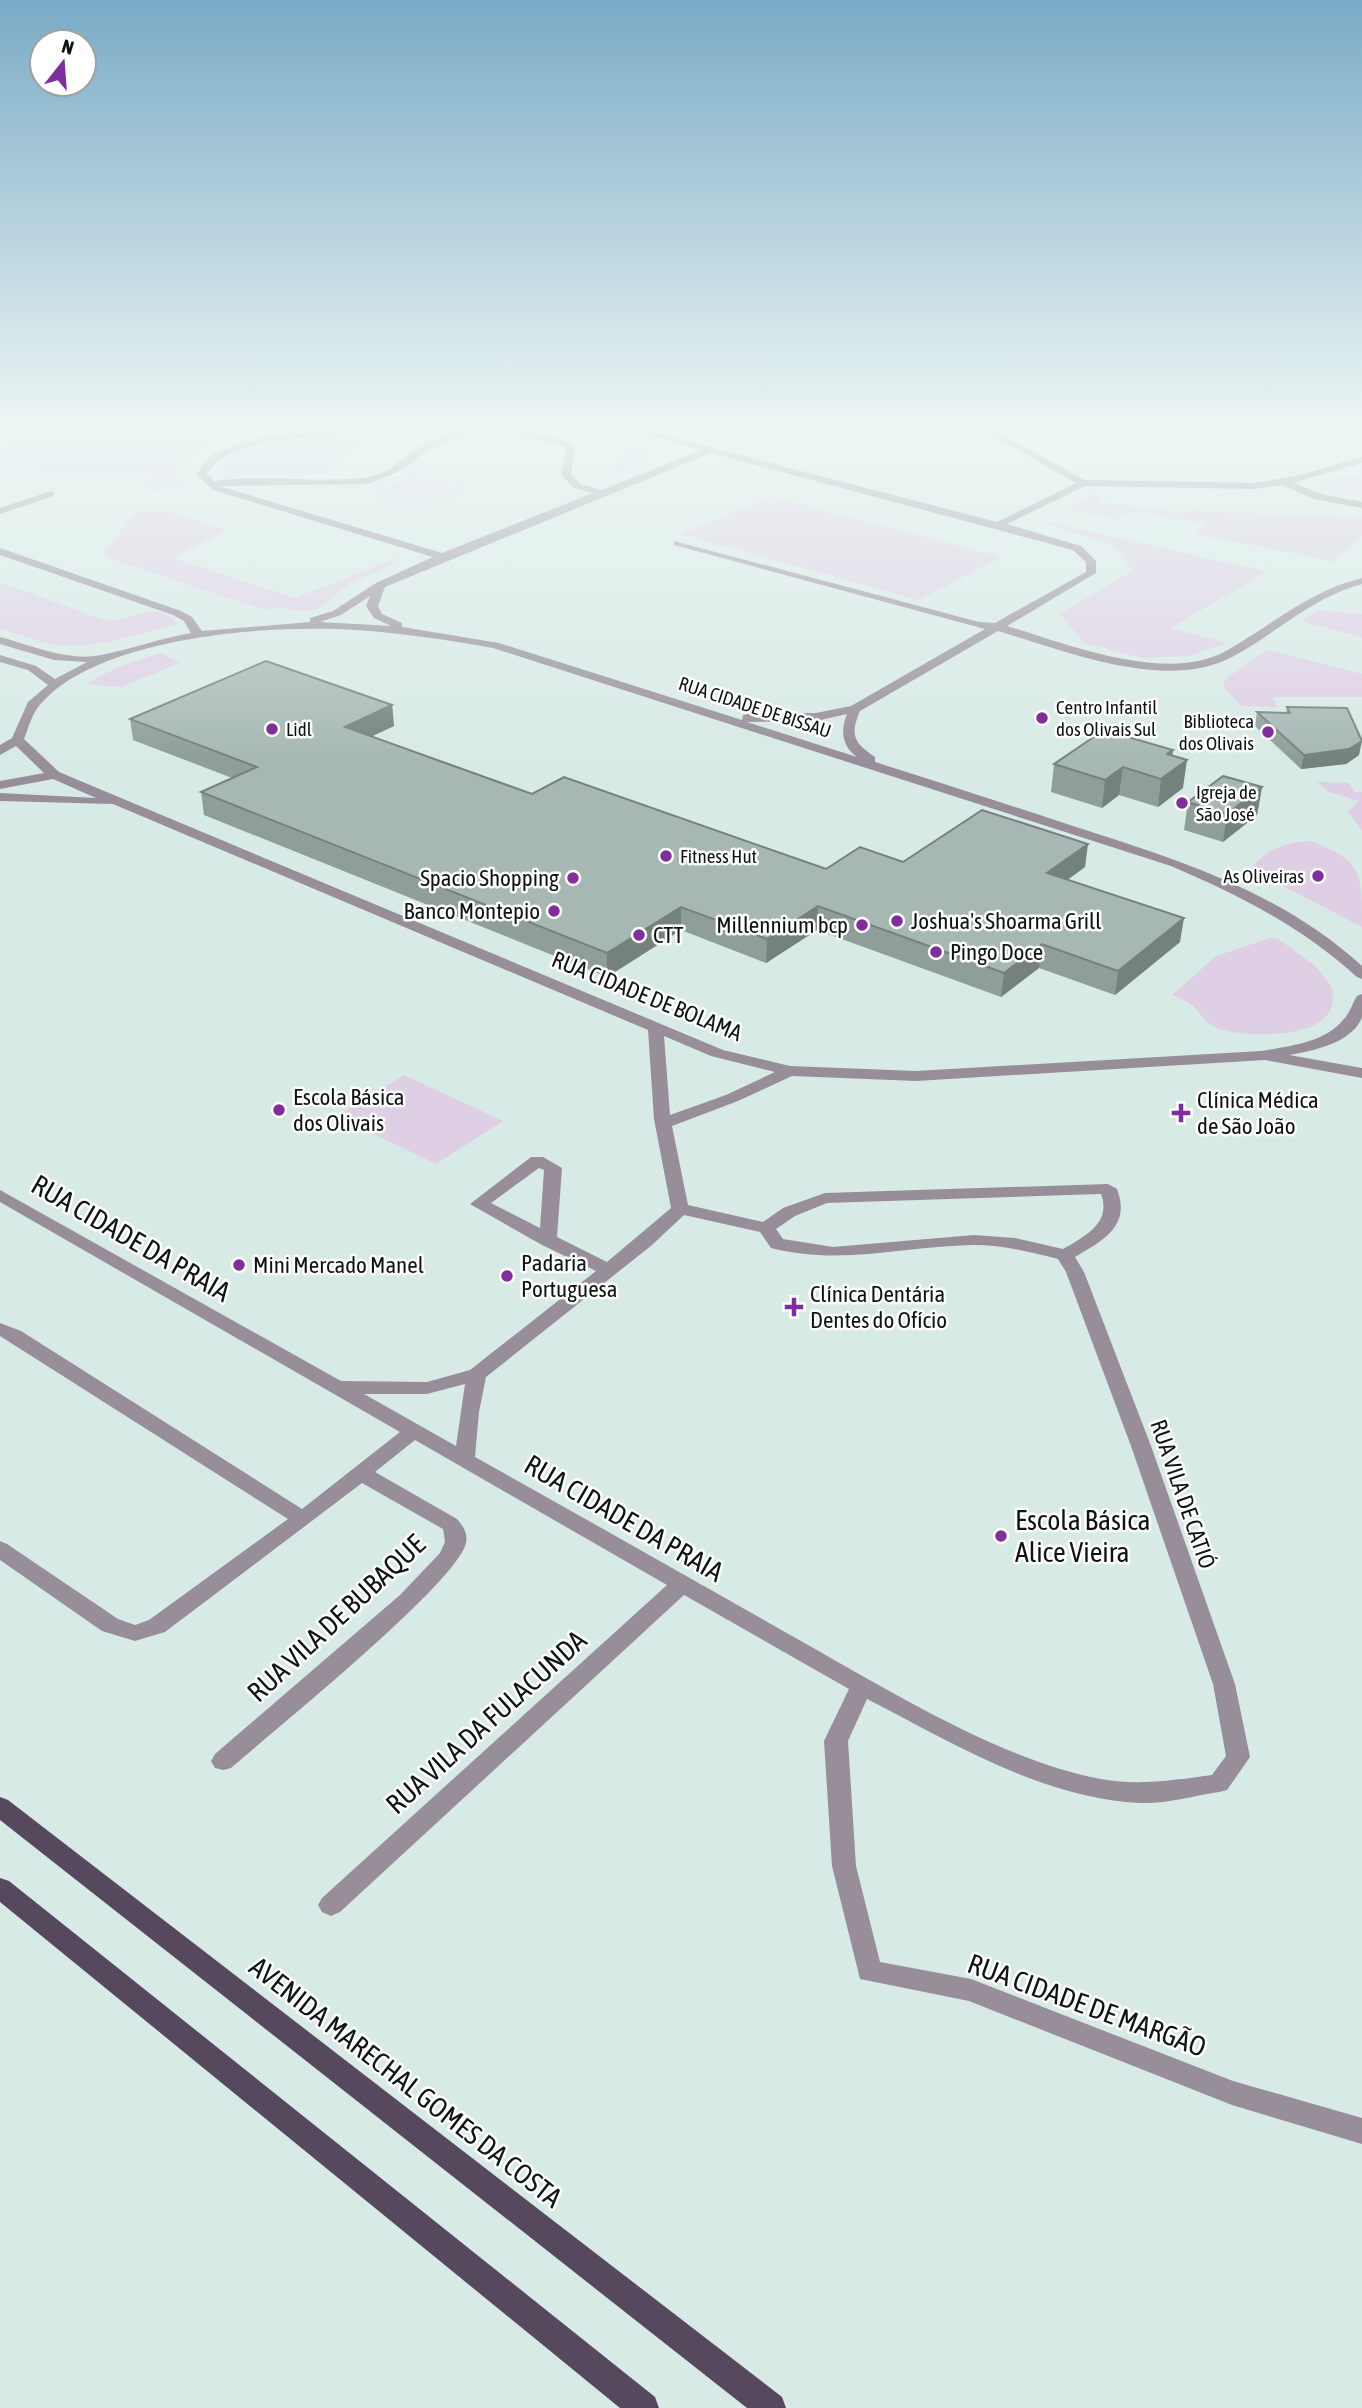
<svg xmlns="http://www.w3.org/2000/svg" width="1362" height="2408" font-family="'Asap Condensed',sans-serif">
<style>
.green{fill:#decfe5}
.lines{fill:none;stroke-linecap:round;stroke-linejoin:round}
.minor{fill:#978e9a;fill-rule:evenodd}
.major{fill:#56485d;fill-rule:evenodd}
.wall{fill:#909e9b}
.shaded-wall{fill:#75817e}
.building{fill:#a7b8b4;stroke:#75817e;stroke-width:2}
.poi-dot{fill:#802e9e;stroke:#fff;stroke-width:2.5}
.labels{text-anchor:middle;stroke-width:5;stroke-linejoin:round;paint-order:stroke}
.far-street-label{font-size:19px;fill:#0e1413;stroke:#fff}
.far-poi-label{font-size:19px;fill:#0e1413;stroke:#fff;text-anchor:start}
.poi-label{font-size:23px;fill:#0e1413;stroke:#fff;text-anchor:start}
.street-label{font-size:23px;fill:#0e1413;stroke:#fff}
.near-street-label{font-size:28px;fill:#0e1413;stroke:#fff}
.near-poi-label{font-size:28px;fill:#0e1413;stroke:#fff;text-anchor:start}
</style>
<rect width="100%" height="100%" fill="#d8eae6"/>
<g class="green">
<path d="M23 424H285L287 429C249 435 207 439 177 466L176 473 186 487 144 490 147 473 121 475 0 470V457Z"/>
<path d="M412 424H432L372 438 324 474H235L232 479H219L216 472C222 441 326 439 353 435 373 433 392 428 412 424Z"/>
<polygon points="631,443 649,449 649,458 628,470 604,478 626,452 616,448"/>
<path d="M416 473H427L391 480 381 489C396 507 440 503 456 489L450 476 461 481 463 489C447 505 388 509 374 490L375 486 385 479Z"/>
<polygon points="1345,475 1362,476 1362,496 1322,488 1321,482"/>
<path d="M411 478 428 477 447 482 449 488C434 500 403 502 388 489L391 484Z"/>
<polygon points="1098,491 1102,503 1160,510 1362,517 1362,536 1333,561 1195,534 1207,524 1130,511 1116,519 1064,509"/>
<polygon points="771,497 1002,557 919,600 681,534"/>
<path d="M136 512H170L227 530 172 558 295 598 397 558C385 573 360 575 344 588 333 596 328 607 313 610 296 614 280 604 264 610L109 558 104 551Z"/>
<polygon points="1042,523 1053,523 1267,572 1170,628 1227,643 1189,656 1142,658 1084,643 1060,614 1132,571 1115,545"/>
<path d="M0 582 107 621C132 621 158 598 177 624L109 642 79 646 51 644 0 629Z"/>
<polygon points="1317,610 1362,614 1362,637 1301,621"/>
<polygon points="1268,650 1362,674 1362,697 1273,697 1277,707 1241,706 1226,690 1223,683 1228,677"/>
<polygon points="161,653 180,663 121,687 85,684 118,667"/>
<polygon points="1317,782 1349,783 1354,792 1362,792 1362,830 1348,812 1359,801 1329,792"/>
<path d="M1311 841C1362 861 1362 871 1362 927L1250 869C1268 848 1284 843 1311 841Z"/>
<path d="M1270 938 1278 939C1296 952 1319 965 1330 985 1333 991 1334 999 1332 1006 1322 1040 1246 1037 1219 1029 1207 1025 1203 1017 1195 1008 1189 1002 1180 998 1172 995L1216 956Z"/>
<polygon points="404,1075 503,1121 436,1164 337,1116"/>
</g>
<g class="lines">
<g class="minor">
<polygon points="2,424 11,424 3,437 0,438"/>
<path d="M376 424H394C387 428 377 429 368 431 326 440 229 433 207 474L214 481C263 474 314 483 363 478 386 476 401 459 419 448 456 426 490 421 531 432 546 436 564 438 576 448L571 474 580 484 602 490 701 450 606 424H621L997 522 1076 483 972 424H982L1085 480 1255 483 1296 476 1362 457V463L1293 483 1321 494 1362 502V508L1314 499 1282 485 1255 489 1085 486 1007 524 1081 546 1096 561V573L1007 626C1067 644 1166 684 1226 651 1272 625 1309 591 1362 578V584C1311 598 1277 633 1232 657 1165 692 1066 651 998 631L860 711C850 735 853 742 875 757V762C941 783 1007 804 1073 826 1176 859 1280 891 1362 966V979L1357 977C1302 927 1239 895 1171 866L493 648C448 640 402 633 356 630 272 624 96 636 39 706 32 714 28 729 24 739L59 772 723 1050 790 1066 916 1071 1261 1051C1289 1046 1324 1043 1343 1020 1350 1013 1352 1004 1357 996L1362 994C1362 1001 1362 1011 1362 1017 1353 1043 1312 1051 1289 1055L1362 1068V1078L1265 1060 916 1081 792 1076 738 1101 672 1126 688 1205 763 1222 783 1208 825 1193 1108 1184 1117 1189C1131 1226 1104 1240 1075 1257L1084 1272 1151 1446 1235 1684 1250 1757 1227 1790 1219 1792C1193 1796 1166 1804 1140 1803 1041 1798 953 1743 867 1699L848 1741 856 1866 880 1962 971 1979 1233 2081 1362 2118V2144L1232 2105 969 2001 860 1979 832 1866 824 1741 849 1689 684 1595 340 1912 331 1916 322 1912 318 1905 322 1898 667 1585 415 1440 375 1472 457 1519C463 1526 468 1533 466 1543 457 1583 272 1732 231 1768L223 1770 215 1768 211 1761 215 1754 400 1595 440 1553 445 1542 443 1529 362 1483 165 1632 135 1641 102 1631 0 1560V1541L7 1544 118 1619 135 1625 149 1620 288 1519 0 1336V1323L21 1331 302 1509 400 1432 0 1202V1190L341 1381 427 1382 470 1370 596 1271 542 1245 470 1204 531 1157H543L562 1168 557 1237 607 1262 671 1208 654 1119 648 1030 113 804 0 801V793L96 798 53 779 0 789V781L44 773 16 746 0 755V745L12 738 28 702 48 685 28 670 0 662V655L36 666 55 679 87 662 54 660 0 644V637C32 645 67 662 101 655 132 649 161 638 191 633L184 621 173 615 0 555V548L181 611 192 617 202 631 310 622V618L333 611 376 583 433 557 213 490 197 475C200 471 202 464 205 461 233 431 335 432 376 424ZM490 430 560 445 566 449 561 475 574 488 593 493 442 553 219 486 368 484 404 469 425 452 464 435ZM711 453 1073 550 1086 562V572L995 623 979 622 674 541V545L985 629 851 706 816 713 747 714 743 715 742 720 499 643 402 627V623L382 614 378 606 385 587ZM370 596 366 606 374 618 391 626 320 622 341 615ZM847 714C840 731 842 746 857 757L747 722 816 721ZM664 1036 711 1056 775 1072 726 1095 670 1115ZM539 1168 544 1170 540 1228 491 1203ZM1101 1194C1112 1223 1084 1237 1063 1249L1015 1238 974 1235 833 1247 783 1239 776 1229 795 1216 827 1203ZM684 1215 760 1232 771 1248C842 1266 903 1246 974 1245 1003 1245 1030 1252 1058 1259L1066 1272 1131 1446 1213 1684 1226 1756 1212 1775C1174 1780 1140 1786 1101 1779 1006 1762 893 1693 808 1645 697 1582 586 1519 475 1457L479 1412 486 1377 652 1245ZM465 1384 456 1446 364 1394H427Z"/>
<polygon points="51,491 54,492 54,496 0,514 0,508"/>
</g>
<g class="major">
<polygon points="0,1797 8,1800 782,2397 786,2408 747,2408 0,1820"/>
<polygon points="0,1878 9,1881 655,2397 659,2408 620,2408 0,1902"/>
</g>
</g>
<g class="wall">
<polygon points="1179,424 1220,424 1209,430"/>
<polygon points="392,705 394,726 372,736 532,794 826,869 903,862 1085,867 1067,880 1180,942 1115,995 1039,968 1001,997 817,930 766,963 681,930 607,977 204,815 201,792 232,778 133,740 130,719"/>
<polygon points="1287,707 1359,755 1346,764 1301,769 1255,726 1257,712 1286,713"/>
<polygon points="1172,756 1183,788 1158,807 1119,795 1102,808 1051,792 1054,764"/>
<polygon points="1262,787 1257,815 1223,842 1184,830 1188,802"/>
</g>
<g class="shaded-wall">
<polygon points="1210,424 1220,424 1209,430"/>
<polygon points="392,705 394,726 347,748 345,727"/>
<polygon points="1362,741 1359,755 1346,764 1301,769 1304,755"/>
<polygon points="1173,750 1170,773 1187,760 1183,788 1158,807 1161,779 1167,754"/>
<polygon points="1123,767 1119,795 1102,808 1105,780"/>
<polygon points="1262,787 1257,815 1223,842 1227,814"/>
<polygon points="1088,844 1085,867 1045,896 1047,873"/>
<polygon points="818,906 817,930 766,963 767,939"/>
<polygon points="681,907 681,930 607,977 607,953"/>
<polygon points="1184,918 1180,942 1115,995 1118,971"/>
<polygon points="1042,944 1039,968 1001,997 1004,973"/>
</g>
<g class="building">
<polygon points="266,661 392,705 345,727 532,794 564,777 826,869 860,847 903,862 982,810 1088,844 1047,873 1184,918 1118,971 1042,944 1004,973 818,906 767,939 681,907 607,953 201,792 257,767 130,719"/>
<polygon points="1287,707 1347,708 1362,741 1349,749 1304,755 1257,712 1290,713"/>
<polygon points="1104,730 1173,750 1167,754 1187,760 1161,779 1123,767 1105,780 1054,764"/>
<polygon points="1223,776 1262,787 1227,814 1188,802"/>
</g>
<linearGradient id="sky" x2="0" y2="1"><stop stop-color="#7aabc6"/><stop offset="0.56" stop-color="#edf6f4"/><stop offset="1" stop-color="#edf6f4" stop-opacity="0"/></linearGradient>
<rect width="1362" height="761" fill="url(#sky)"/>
<g class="poi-dot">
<circle cx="1042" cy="718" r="7"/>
<circle cx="272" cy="729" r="7"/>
<circle cx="1268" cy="732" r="7"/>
<circle cx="1182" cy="803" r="7"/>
<circle cx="666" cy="856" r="7"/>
<circle cx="1318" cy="876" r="7"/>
<circle cx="573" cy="878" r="7"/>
<circle cx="554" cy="911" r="7"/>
<circle cx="897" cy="921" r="7"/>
<circle cx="862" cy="925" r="7"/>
<circle cx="639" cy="935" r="7"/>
<circle cx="936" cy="952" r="7"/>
<circle cx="279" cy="1110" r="7"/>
<path d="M1177.5 1102.5h7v7h7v7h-7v7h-7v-7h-7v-7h7z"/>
<circle cx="239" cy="1265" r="7"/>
<circle cx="507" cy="1276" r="7"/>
<path d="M790.5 1296.5h7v7h7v7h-7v7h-7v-7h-7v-7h7z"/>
<circle cx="1001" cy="1536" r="7"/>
</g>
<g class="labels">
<g class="far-street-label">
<text transform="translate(755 707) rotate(18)" y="7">RUA CIDADE DE BISSAU</text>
</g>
<g class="far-poi-label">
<text x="1056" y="714">Centro Infantil<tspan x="1056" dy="22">dos Olivais Sul</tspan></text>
<text x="1254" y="728" text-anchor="end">Biblioteca<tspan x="1254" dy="22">dos Olivais</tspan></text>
<text x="286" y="736">Lidl</text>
<text x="1196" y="799">Igreja de<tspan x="1196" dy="22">São José</tspan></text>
<text x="680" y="863">Fitness Hut</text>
<text x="1304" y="883" text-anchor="end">As Oliveiras</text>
</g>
<g class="poi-label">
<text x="559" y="886" text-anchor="end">Spacio Shopping</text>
<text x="540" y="919" text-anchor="end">Banco Montepio</text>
<text x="911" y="929">Joshua's Shoarma Grill</text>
<text x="848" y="933" text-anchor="end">Millennium bcp</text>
<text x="653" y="943">CTT</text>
<text x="950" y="960">Pingo Doce</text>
<text x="293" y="1105">Escola Básica<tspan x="293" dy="26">dos Olivais</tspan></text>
<text x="1197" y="1108">Clínica Médica<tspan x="1197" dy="26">de São João</tspan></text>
<text x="521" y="1271">Padaria<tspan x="521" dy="26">Portuguesa</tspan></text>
<text x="253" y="1273">Mini Mercado Manel</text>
<text x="810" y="1302">Clínica Dentária<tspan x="810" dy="26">Dentes do Ofício</tspan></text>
</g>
<g class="street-label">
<text transform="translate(647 996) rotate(22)" y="8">RUA CIDADE DE BOLAMA</text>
<text transform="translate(1183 1494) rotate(71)" y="8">RUA VILA DE CATIÓ</text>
</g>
<g class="near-street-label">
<text transform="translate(131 1238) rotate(30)" y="10">RUA CIDADE DA PRAIA</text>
<text transform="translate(624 1518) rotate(30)" y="10">RUA CIDADE DA PRAIA</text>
<text transform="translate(336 1618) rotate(-43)" y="10">RUA VILA DE BUBAQUE</text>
<text transform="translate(486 1722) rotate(-42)" y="10">RUA VILA DA FULACUNDA</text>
<text transform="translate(1087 2005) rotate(20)" y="10">RUA CIDADE DE MARGÃO</text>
<text transform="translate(406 2082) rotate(38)" y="10">AVENIDA MARECHAL GOMES DA COSTA</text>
</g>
<g class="near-poi-label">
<text x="1015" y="1530">Escola Básica<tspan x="1015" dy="32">Alice Vieira</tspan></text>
</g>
</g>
<g transform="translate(63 63) rotate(17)"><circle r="33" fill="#ffffff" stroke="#9fa1a1" stroke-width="2"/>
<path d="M0-5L12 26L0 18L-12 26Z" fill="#802e9e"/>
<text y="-10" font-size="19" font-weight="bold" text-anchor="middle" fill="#0e1413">N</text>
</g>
</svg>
